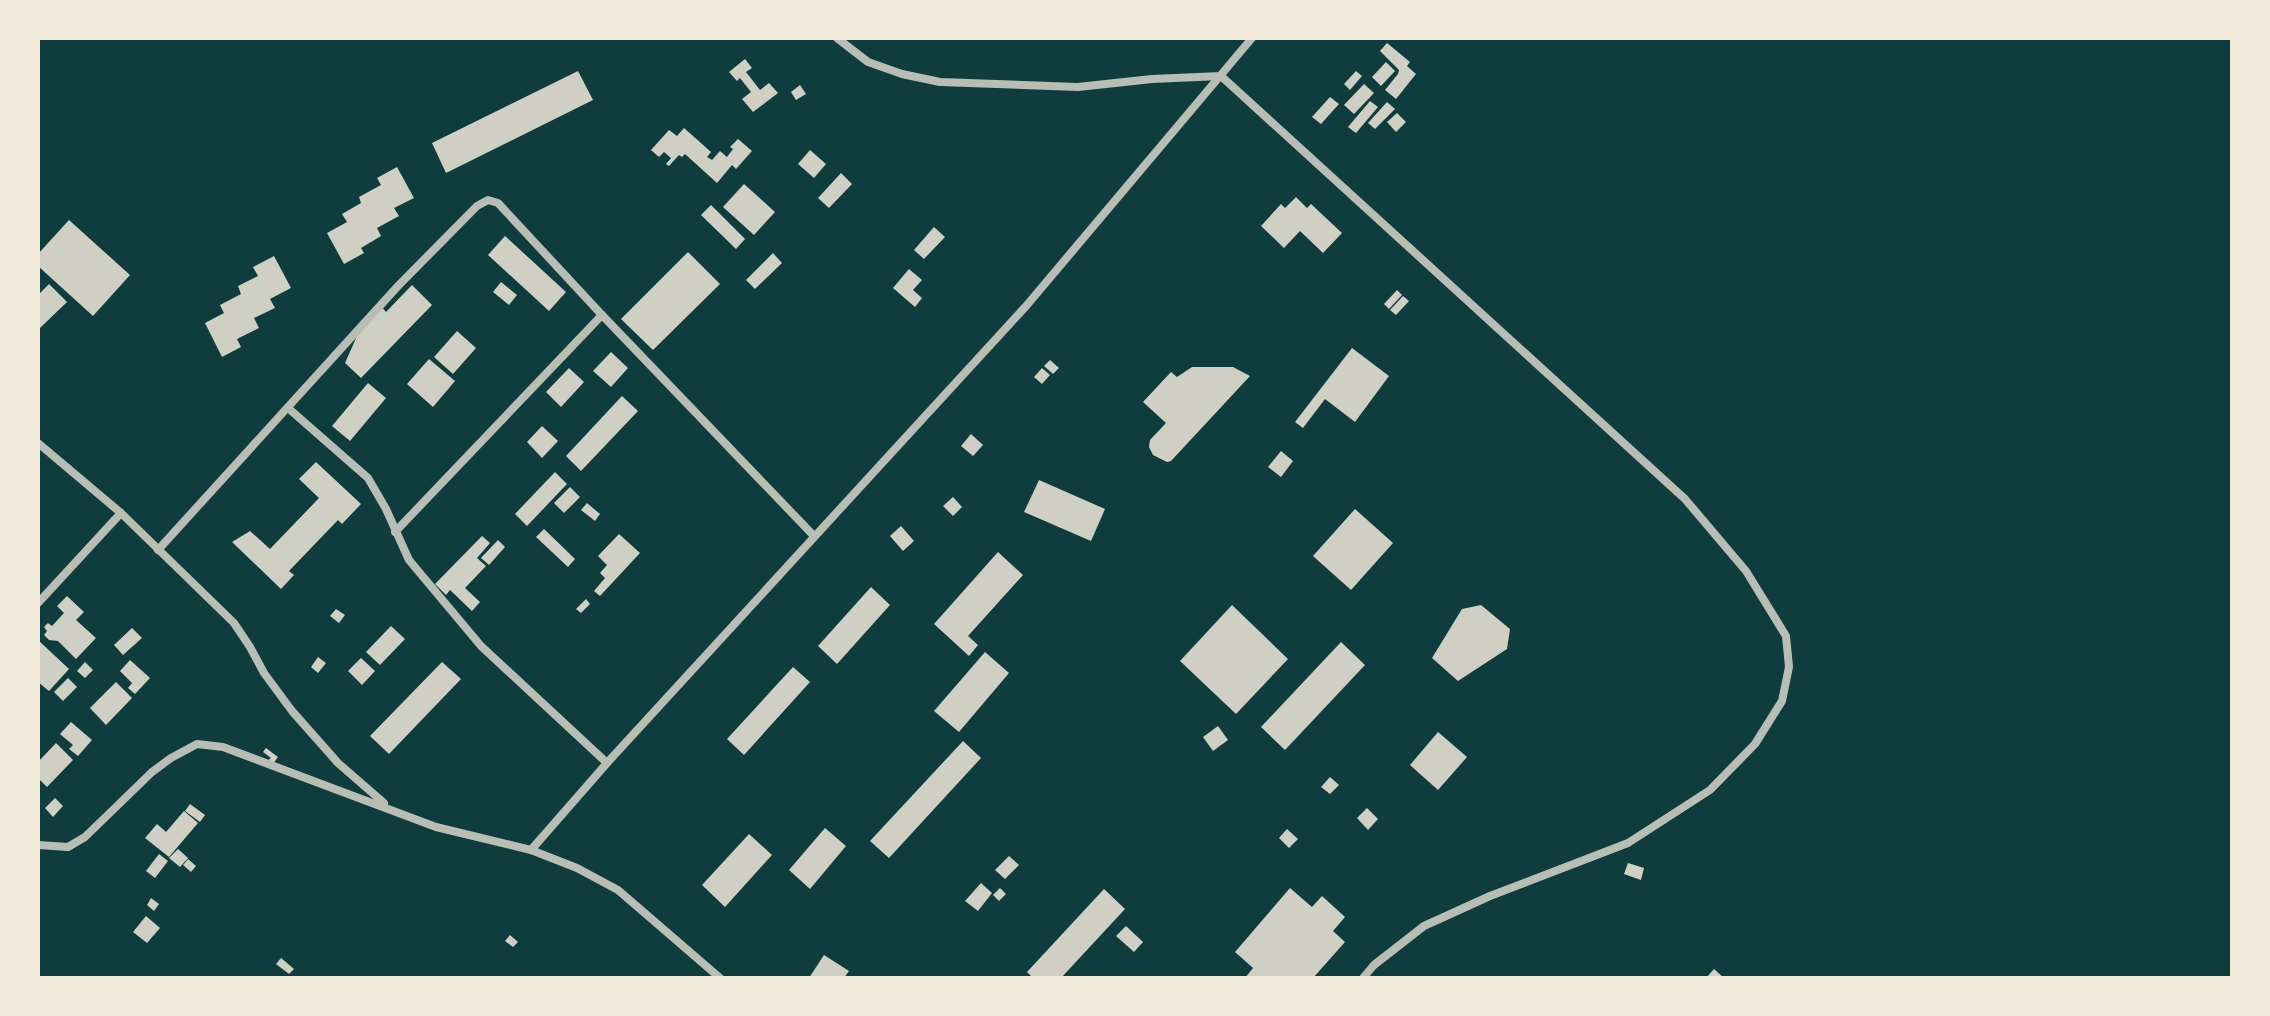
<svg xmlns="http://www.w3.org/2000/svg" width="2270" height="1016" font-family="Commissioner,sans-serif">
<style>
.building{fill:#cfcfc3}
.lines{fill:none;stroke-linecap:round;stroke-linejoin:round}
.minor{stroke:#b8beb3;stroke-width:8}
</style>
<rect width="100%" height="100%" fill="#0f3d3e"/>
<g class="building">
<polygon points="1387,43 1410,62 1407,66 1416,74 1396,99 1385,90 1398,74 1399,70 1380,51"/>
<polygon points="745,59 752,68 746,72 760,90 769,83 778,93 753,112 742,99 751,92 740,78 737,81 729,72"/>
<polygon points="1386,62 1395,71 1381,86 1372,77"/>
<polygon points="578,71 593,100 446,173 432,143"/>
<polygon points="1356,71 1362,76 1350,90 1344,84"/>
<polygon points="1364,84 1374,93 1354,114 1344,105"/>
<polygon points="800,85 806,94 796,100 791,92"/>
<polygon points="1330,97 1339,104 1321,124 1312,117"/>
<polygon points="1370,101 1378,107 1356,133 1348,127"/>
<polygon points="1387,102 1395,109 1375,129 1368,123"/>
<polygon points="1397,113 1406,122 1396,132 1387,122"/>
<polygon points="684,128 711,152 707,157 712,160 720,151 727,157 733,149 730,147 738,139 752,151 736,169 732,165 717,183 685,154 682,157 679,155 669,166 666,164 671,158 664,152 659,157 651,150 669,130 677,136"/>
<polygon points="810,150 826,164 814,178 798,164"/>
<polygon points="397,167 414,198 394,208 399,216 377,228 381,236 361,248 364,253 344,264 327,233 347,222 342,214 361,203 359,197 381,185 377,178"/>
<polygon points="841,173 852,184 829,208 818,198"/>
<polygon points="744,184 775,212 754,235 723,207"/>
<polygon points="1296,197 1307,208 1311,204 1342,233 1323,253 1300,231 1284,248 1261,226 1281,204 1285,208"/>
<polygon points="711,205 745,239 736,249 701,215"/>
<polygon points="69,220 130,275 93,316 38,266 38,254"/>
<polygon points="934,227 945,237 924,259 914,250"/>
<polygon points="505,236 566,292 549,311 488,255"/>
<polygon points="688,252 720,284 653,350 621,319"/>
<polygon points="773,253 782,263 755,289 746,280"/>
<polygon points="274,256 291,288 270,299 275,308 254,318 259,328 237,339 241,347 222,357 205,323 224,313 220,305 241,294 238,286 258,276 253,267"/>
<polygon points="909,269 922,280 913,290 922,298 915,307 893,288"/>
<polygon points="501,282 517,295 509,305 493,292"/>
<polygon points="49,284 67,302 40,328 38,325 38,295"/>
<polygon points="412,285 432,305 361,378 345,363 361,327 381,306 386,312"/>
<polygon points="1397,290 1402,295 1389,309 1384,304"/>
<polygon points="1403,296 1409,301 1396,315 1390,310"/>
<polygon points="457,331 476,348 453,374 434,357"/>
<polygon points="1352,348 1389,376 1355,422 1325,399 1303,428 1295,422"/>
<polygon points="611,352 628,368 611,387 593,371"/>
<polygon points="429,359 455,381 433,407 407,384"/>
<polygon points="1050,360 1059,368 1053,374 1044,366"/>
<polygon points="1192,367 1233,367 1250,376 1171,461 1167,462 1153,455 1149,447 1150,440 1166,423 1143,402 1171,372 1177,377"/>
<polygon points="569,368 584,382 561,407 546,392"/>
<polygon points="1042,368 1050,375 1042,384 1034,377"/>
<polygon points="368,383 386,398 350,441 332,426"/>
<polygon points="622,396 638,411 581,471 566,456"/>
<polygon points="542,426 558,441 542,458 527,442"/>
<polygon points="971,434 983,445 973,456 961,446"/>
<polygon points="1281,451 1293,461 1281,477 1268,467"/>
<polygon points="316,462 361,504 342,524 338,520 289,571 294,575 281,589 232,542 250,531 270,549 319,498 299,479"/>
<polygon points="555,472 567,484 527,526 515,514"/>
<polygon points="1039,480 1105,509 1091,541 1024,512"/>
<polygon points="570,487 580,497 564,513 554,503"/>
<polygon points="953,497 962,507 953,516 943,506"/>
<polygon points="587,503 600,514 595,521 581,510"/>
<polygon points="1355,509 1393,543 1351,590 1313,556"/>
<polygon points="901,526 914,541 903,551 890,536"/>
<polygon points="544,529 575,559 568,567 536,537"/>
<polygon points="619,534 640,553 600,596 594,591 605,578 600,573 607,565 598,556"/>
<polygon points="482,536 490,543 477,558 486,566 465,588 480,602 472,611 450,590 446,595 435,584"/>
<polygon points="498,540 505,547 489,565 481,558"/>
<polygon points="998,552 1023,575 968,636 978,645 969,656 934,624"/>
<polygon points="871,587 890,605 837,664 818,646"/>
<polygon points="67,596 84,612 76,620 96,638 76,659 58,641 49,640 44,635 47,631 44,627 48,623 52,626 64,613 57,606"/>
<polygon points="586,599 590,604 581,613 576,609"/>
<polygon points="1232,605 1288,659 1236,714 1180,661"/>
<polygon points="1481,605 1510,629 1507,649 1458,681 1432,658 1462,609"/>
<polygon points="336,609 345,615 339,623 330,616"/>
<polygon points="391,626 405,639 380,665 366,652"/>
<polygon points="132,628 142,638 123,655 114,645"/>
<polygon points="38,640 69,669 49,691 38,682"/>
<polygon points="1341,642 1365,665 1285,750 1261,727"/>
<polygon points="985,652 1009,673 959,732 934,711"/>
<polygon points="318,657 326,663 318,673 311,667"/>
<polygon points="361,658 375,671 362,685 348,671"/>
<polygon points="130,660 150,678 135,694 128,688 132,683 120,671"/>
<polygon points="85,662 93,670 85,678 77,671"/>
<polygon points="442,662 461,679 389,754 370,736"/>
<polygon points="793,667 810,682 744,755 727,739"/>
<polygon points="68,678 77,687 63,701 54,692"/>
<polygon points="116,682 132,698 106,725 90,708"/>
<polygon points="71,722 92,740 78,756 69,749 73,745 60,734"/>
<polygon points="1218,726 1228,740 1213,751 1203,737"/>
<polygon points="1438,732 1467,757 1438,790 1410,765"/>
<polygon points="963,741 981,758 889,858 870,841"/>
<polygon points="56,743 73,760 47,787 38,778 38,762"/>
<polygon points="266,748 278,757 272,765 267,761 271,758 263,752"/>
<polygon points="1330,777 1339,785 1330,794 1321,787"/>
<polygon points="55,798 63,806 53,817 45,808"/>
<polygon points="190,804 205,815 200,822 185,811"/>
<polygon points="1367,808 1378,819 1368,830 1357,818"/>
<polygon points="184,811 198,823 169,857 145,838 157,824 166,832"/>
<polygon points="825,828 846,846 810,889 789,870"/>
<polygon points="1287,829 1298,839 1289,848 1279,838"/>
<polygon points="749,834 772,855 725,907 702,885"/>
<polygon points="178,849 188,858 180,867 169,858"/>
<polygon points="159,854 168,861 155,878 146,871"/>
<polygon points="1009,856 1019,865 1005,879 995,870"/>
<polygon points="188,859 196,866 191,872 183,865"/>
<polygon points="1628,863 1644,868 1641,880 1624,874"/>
<polygon points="981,883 992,893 978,911 965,901"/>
<polygon points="1000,888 1006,894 999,901 993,895"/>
<polygon points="1290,888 1312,907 1322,896 1345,917 1333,931 1345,942 1313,978 1245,978 1253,968 1235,952"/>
<polygon points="1104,889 1125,909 1061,978 1033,978 1027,972"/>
<polygon points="151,898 159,904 154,911 147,905"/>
<polygon points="146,916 160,928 147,943 133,932"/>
<polygon points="1126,926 1143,942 1134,952 1116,936"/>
<polygon points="510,935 518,942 513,947 505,941"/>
<polygon points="824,955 849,971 844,978 809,978"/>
<polygon points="281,958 294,969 289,974 276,964"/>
<polygon points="1714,969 1724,978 1706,978"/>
</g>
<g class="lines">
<g class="minor">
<polyline points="837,38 868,62 902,74 940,82 1078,87 1152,79 1221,76 1685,499 1746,571 1786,636 1789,667 1782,701 1755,744 1710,790 1628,843 1490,896 1424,926 1374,965 1363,978"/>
<polyline points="288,408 368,478 386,509 409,560 481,646 607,763"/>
<polyline points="38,443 121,513 234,623 250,647 264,673 292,711 338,763 384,803"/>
<polyline points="395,532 602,315"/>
<polyline points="158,550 398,286 477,206 488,200 498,203 602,315 814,536"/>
<polyline points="38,603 121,513"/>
<polyline points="38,845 68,847 85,837 152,772 171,758 197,744 223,747 436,827 531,850 577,868 618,890 720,978"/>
<polyline points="531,850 607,763 1027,305 1252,38"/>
</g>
</g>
<rect width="2270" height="1016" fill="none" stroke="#f1e9da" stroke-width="80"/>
</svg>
